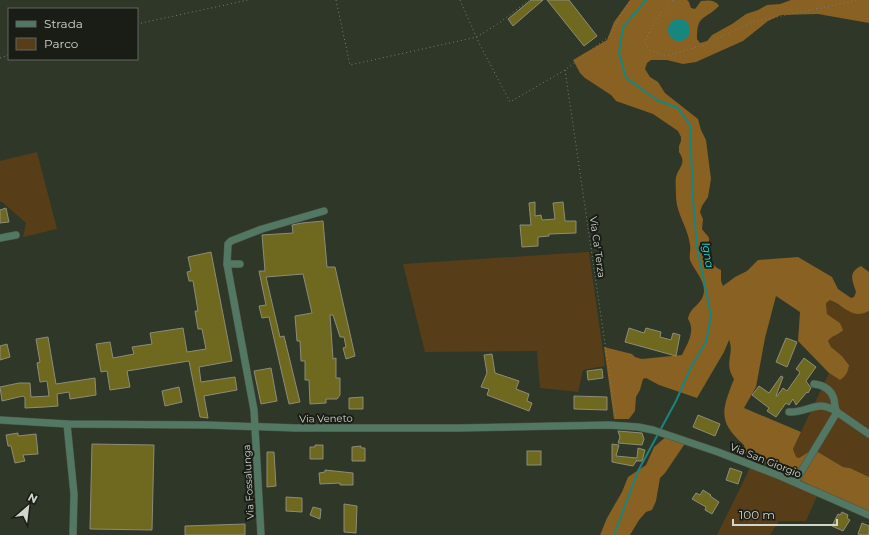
<svg xmlns="http://www.w3.org/2000/svg" width="869" height="535" font-family="Montserrat,sans-serif">
<style>
.green{fill:#573e18}
.forest{fill:#886123}
.water{fill:#17867f}
.lines{fill:none;stroke-linecap:round;stroke-linejoin:round}
.stream{stroke:#17867f;stroke-width:2}
.building{fill:#6f6920;stroke:#8d8c78}
.minor-casing{stroke:#4c5446;stroke-width:8}
.path{stroke:#798074;stroke-width:1;stroke-dasharray:1 3;stroke-linecap:butt}
.minor{stroke:#527763;stroke-width:7}
.labels{text-anchor:middle;stroke-width:4;stroke-linejoin:round;paint-order:stroke}
.street-label{font-size:10px;fill:#d1d6cd;stroke:#191d16}
.water-label{font-size:11px;font-style:italic;fill:#17ece1;stroke:#191d16}
</style>
<rect width="100%" height="100%" fill="#2f3728"/>
<g class="green">
<polygon points="37,152 57,229 23,237 26,223 2,202 0,202 0,161"/>
<polygon points="589,252 605,366 583,370 578,392 540,388 537,351 425,352 403,264"/>
<polygon points="830,300 840,306 867,312 869,311 869,477 850,468 843,467 813,449 799,458 796,457 793,449 829,373 840,380 849,364 842,356 831,347 828,341 831,336 841,333 840,323 827,314 826,302"/>
<polygon points="751,466 817,496 806,521 779,521 770,535 717,535"/>
</g>
<g class="forest">
<path d="M630 0H687L689 2 691 8 695 9 701 1C708 0 716 0 719 6 704 21 697 14 697 39L700 43 707 41 712 35 732 24 746 14 758 10 767 5 780 4 791 0H869V23L818 14 781 15 768 21 743 41 696 62 683 64 667 60H651L647 63 645 69 650 77 658 82 665 93 698 119 701 130 706 140 711 179 708 197 702 206 700 212 703 219 702 229C707 237 713 236 706 247 709 256 711 266 721 270V281L723 286 735 277 747 271 758 260 798 257 832 277 838 289 851 298 854 297 856 292C853 281 847 273 861 266L869 272V311C852 320 845 306 830 300L826 303 827 314 840 323 843 330C838 336 833 334 828 341L831 347 842 356 849 365C848 372 846 376 840 380L829 373 798 341 800 312 776 296 765 338 756 387 744 408 801 432 793 449 796 457 799 458 813 449 843 467 850 468 869 477V513L770 466 746 457 744 445C717 421 722 410 734 379 723 362 735 354 729 340L724 352 697 398 659 385 646 378 643 379 640 390 636 397 635 411 629 419H614L604 347 632 354 635 357 642 359 682 355C687 344 696 331 688 319 690 306 703 305 704 291 704 279 694 270 690 260 689 256 691 250 690 245 688 227 676 214 676 195 676 189 675 183 676 177 679 166 687 164 679 152V146L681 141V137L678 131 653 114 616 101 611 95 585 78 580 73 573 60 607 40 614 22Z"/>
<polygon points="668,435 686,442 665,473 660,478 656,501 652,510 646,512 639,520 630,535 600,535 607,518 622,492 628,477 646,465 654,447"/>
</g>
<circle class="water" cx="679" cy="30" r="11"/>
<g class="lines">
<polyline class="stream" points="614,535 638,471 676,401 692,365 706,342 711,315 697,247 693,200 690,125 678,108 657,100 626,78 619,53 623,27 646,0"/>
</g>
<g class="building">
<polygon points="531,0 543,0 513,26 508,19"/>
<polygon points="547,0 569,0 597,36 584,46"/>
<polygon points="535,202 535,216 541,215 542,220 555,219 553,203 563,202 565,221 576,221 576,233 549,234 549,236 538,237 538,246 522,247 520,225 531,225 529,203"/>
<polygon points="6,208 9,222 0,223 0,210"/>
<polygon points="323,221 327,267 335,267 355,356 346,359 343,348 346,347 344,337 340,337 333,315 330,315 333,359 336,358 336,378 340,378 340,395 337,399 326,399 326,403 310,404 309,380 305,380 305,361 301,361 300,341 297,341 295,316 312,313 303,274 266,277 280,337 284,336 300,402 289,404 269,317 262,318 259,306 266,305 259,271 265,271 262,235 293,233 292,225 302,223"/>
<polygon points="211,252 232,361 199,367 201,382 235,377 237,390 204,396 208,418 200,417 189,361 127,371 130,387 110,390 107,371 101,372 96,344 110,342 113,358 134,354 132,347 152,344 150,333 183,328 187,352 206,349 202,329 198,329 195,311 198,311 193,281 189,281 187,272 191,271 188,257"/>
<polygon points="629,328 644,333 646,328 661,332 660,337 671,340 673,333 680,335 676,356 625,342"/>
<polygon points="48,337 56,384 95,378 96,395 70,399 69,392 57,394 58,406 45,407 25,408 25,398 23,396 2,401 0,387 19,383 30,383 31,397 49,396 47,381 40,382 37,363 40,362 36,339"/>
<polygon points="786,338 797,342 787,367 776,362"/>
<polygon points="7,344 10,357 0,360 0,346"/>
<polygon points="492,354 495,373 519,381 516,389 529,394 527,401 532,403 529,411 487,395 489,389 481,387 487,373 484,355"/>
<polygon points="804,358 816,367 806,381 811,388 808,393 807,392 796,405 793,399 789,405 786,403 776,417 767,411 769,408 752,395 759,386 769,393 781,376 783,377 776,396 777,396 783,388 787,391 799,374 800,372 796,369"/>
<polygon points="271,368 277,401 261,404 254,371"/>
<polygon points="602,369 603,378 588,380 587,371"/>
<polygon points="179,387 182,402 165,406 162,391"/>
<polygon points="574,396 607,397 607,410 574,409"/>
<polygon points="363,397 363,409 349,409 349,398"/>
<polygon points="698,415 720,424 715,436 693,427"/>
<polygon points="618,431 642,433 644,439 642,445 618,443 620,437"/>
<polygon points="18,433 18,436 36,434 38,454 23,455 25,461 15,463 11,446 8,446 6,435"/>
<polygon points="92,444 154,445 152,530 90,529"/>
<polygon points="612,444 619,445 616,456 637,458 638,448 645,450 642,461 636,461 637,460 633,466 612,462"/>
<polygon points="315,445 323,445 323,459 310,459 310,447 315,447"/>
<polygon points="361,446 361,448 365,448 365,461 352,461 352,447"/>
<rect x="527" y="451" width="14" height="14"/>
<polygon points="267,452 274,452 276,486 267,487"/>
<polygon points="730,468 742,472 738,484 726,480"/>
<polygon points="325,470 353,473 353,485 340,485 340,483 320,484 319,473 325,472"/>
<polygon points="703,490 711,495 710,496 719,502 712,514 705,510 706,507 692,499 696,493 700,495"/>
<polygon points="286,497 302,498 302,512 286,511"/>
<polygon points="344,504 357,506 356,533 344,532"/>
<polygon points="313,507 321,509 320,519 310,515"/>
<polygon points="842,512 848,515 847,518 850,520 843,531 832,526 838,514 840,515"/>
<polygon points="862,523 869,526 869,535 861,535 858,534"/>
<polygon points="245,524 245,535 185,535 185,526"/>
</g>
<g class="lines">
<g class="minor-casing">
<g id="minor">
<polyline points="0,238 16,235"/>
<polyline points="227,264 228,244 231,241 262,229 324,211"/>
<polyline points="240,264 227,264 254,410 261,535"/>
<path d="M814 384C823 385 831 389 834 399 835 404 834 407 837 412"/>
<path d="M789 412C809 413 817 398 837 412"/>
<polyline points="0,420 67,424 207,425 296,428 458,428 609,425 638,427 653,430 718,452 780,476 869,515"/>
<polyline points="67,424 74,494 73,535"/>
<polyline points="795,482 837,412 869,434"/>
</g>
</g>
<g class="path">
<polyline points="336,0 350,65 477,37 499,23 529,0"/>
<polyline points="460,0 479,43 510,102 565,70 611,35 622,12 631,0"/>
<path d="M673 0C660 13 651 26 645 42L649 50 665 56 704 45 752 22 859 0"/>
<polyline points="137,24 248,0"/>
<polyline points="0,58 9,55"/>
<polyline points="565,70 616,419"/>
</g>
<use href="#minor" class="minor"/>
</g>
<g class="labels">
<g class="street-label">
<text transform="translate(598 247) rotate(82)" y="4">Via Ca' Terza</text>
<text transform="translate(326 418) rotate(-1)" y="4">Via Veneto</text>
<text transform="translate(766 460) rotate(22)" y="4">Via San Giorgio</text>
<text transform="translate(248 482) rotate(-93)" y="4">Via Fossalunga</text>
</g>
<g class="water-label">
<text transform="translate(708 255) rotate(80)" y="4">Igna</text>
</g>
</g>
<rect x="8" y="8" width="130" height="52" fill="#191d16" stroke="#63675f"/>
<rect x="16" y="21" width="20" height="6" fill="#527763" stroke="#63675f"/>
<text x="44" y="28" font-size="12" fill="#d1d6cd">Strada</text>
<rect x="16" y="38" width="20" height="12" fill="#573e18" stroke="#63675f"/>
<text x="44" y="48" font-size="12" fill="#d1d6cd">Parco</text>
<g transform="translate(28 507) rotate(28)" stroke="#191d16" stroke-width="3" paint-order="stroke">
<path d="M0-3L7 15L0 10L-7 15Z" fill="#d1d6cd"/>
<text y="-6" font-size="11" font-weight="bold" text-anchor="middle" fill="#d1d6cd">N</text>
</g>
<path d="M733 519v6h104v-6" fill="none" stroke="#d1d6cd" stroke-width="2"/>
<text x="739" y="519" font-size="12" fill="#d1d6cd" stroke="#191d16" stroke-width="3" paint-order="stroke">100 m</text>
</svg>
